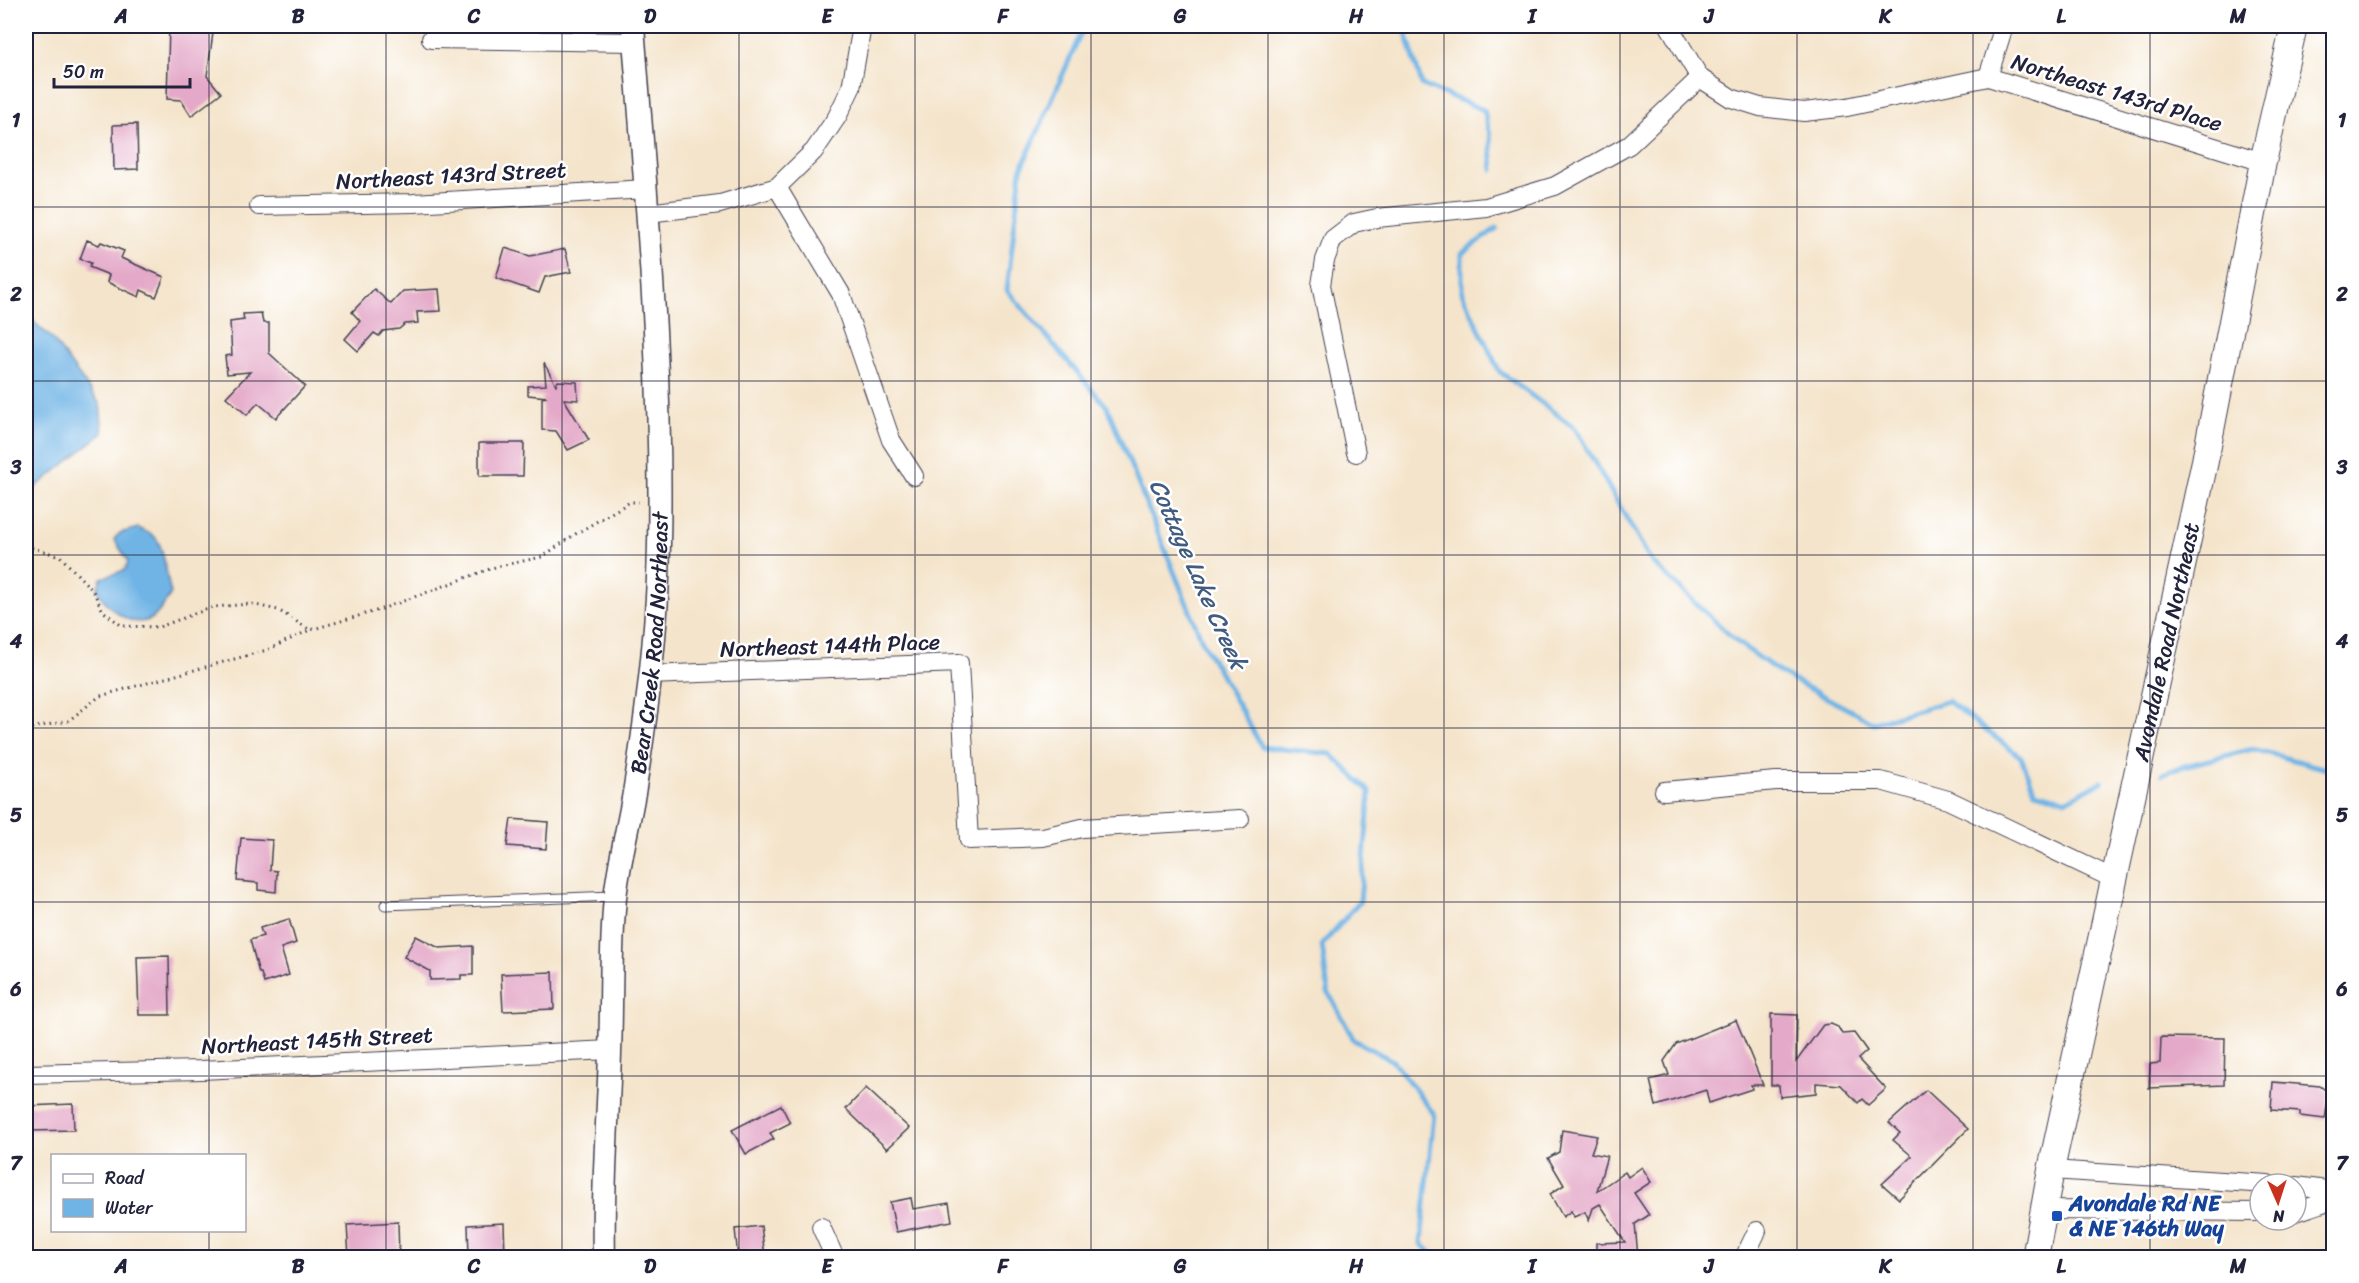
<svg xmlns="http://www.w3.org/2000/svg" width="2359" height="1283" font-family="Sriracha,sans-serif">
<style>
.water{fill:#6fb4e5;stroke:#486b90;stroke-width:1.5}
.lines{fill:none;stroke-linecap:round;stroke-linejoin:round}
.stream{stroke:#6fb4e5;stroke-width:5}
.building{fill:#e4a9c8}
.service-casing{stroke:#423f51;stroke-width:11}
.minor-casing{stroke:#423f51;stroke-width:20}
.tertiary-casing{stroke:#423f51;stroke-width:25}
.secondary-casing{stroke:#423f51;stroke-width:28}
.path{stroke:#423f51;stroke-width:3;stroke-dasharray:1.5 4.5;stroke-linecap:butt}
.service{stroke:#fff;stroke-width:9}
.minor{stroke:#fff;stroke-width:18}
.tertiary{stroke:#fff;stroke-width:22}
.secondary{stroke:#fff;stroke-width:26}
.grid{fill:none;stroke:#22223b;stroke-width:1.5;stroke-opacity:0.55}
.transit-dot{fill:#1a4fb4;stroke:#fff;stroke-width:2}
.labels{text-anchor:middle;stroke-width:5;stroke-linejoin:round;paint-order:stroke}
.street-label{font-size:22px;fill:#22223b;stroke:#fff}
.transit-label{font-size:22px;font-weight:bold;fill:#164399;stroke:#fff;text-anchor:start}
.water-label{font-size:24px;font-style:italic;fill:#415c7f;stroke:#fff}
.neatline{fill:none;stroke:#22223b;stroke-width:2}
.grid-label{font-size:20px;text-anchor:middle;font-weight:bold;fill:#22223b}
</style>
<rect width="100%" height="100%" fill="#fff"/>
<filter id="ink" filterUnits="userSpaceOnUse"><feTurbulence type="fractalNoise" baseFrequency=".0167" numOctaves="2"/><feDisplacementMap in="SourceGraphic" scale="12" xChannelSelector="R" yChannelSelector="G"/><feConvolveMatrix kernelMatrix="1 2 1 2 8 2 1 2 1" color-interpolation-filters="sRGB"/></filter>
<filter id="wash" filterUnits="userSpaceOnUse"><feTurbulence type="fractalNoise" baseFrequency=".008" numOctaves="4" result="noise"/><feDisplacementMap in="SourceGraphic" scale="24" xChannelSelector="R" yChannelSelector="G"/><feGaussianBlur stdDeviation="1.35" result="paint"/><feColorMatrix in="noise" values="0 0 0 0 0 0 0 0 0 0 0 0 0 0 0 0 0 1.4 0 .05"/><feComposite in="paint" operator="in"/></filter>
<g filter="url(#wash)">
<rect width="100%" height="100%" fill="#f4e4cb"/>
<g class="water">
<polygon points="26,315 52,338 100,404 103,433 26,495"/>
<path d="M138 528C143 531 151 533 155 537 165 548 166 578 171 593 166 601 160 614 151 619 130 630 106 606 97 590L101 578 125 570 128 561 114 539 120 533Z"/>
</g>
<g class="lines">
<g class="stream">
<polyline points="1080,26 1081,33 1021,170 1007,290 1107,407 1203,643 1262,747 1331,754 1370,792 1360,901 1322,945 1328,992 1354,1040 1393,1061 1434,1114 1421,1243 1436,1258"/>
<polyline points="1404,26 1422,85 1484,110 1490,135 1493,170"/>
<polyline points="1497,228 1462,253 1462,293 1499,371 1575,428 1651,561 1736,641 1782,674 1874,723 1948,701 2021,757 2035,792 2067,800 2101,782"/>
<polyline points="2162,774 2184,766 2253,749 2334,771"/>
</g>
</g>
<g id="blocks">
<g class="building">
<polygon points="169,26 214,26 207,76 221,93 191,116 181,100 167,99"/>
<polygon points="137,124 138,169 114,170 113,125"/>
<polygon points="87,240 99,245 101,242 124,251 121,258 164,277 156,297 141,290 139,297 107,282 109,275 89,267 91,263 80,259"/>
<polygon points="505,248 530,256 565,249 571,272 545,277 539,293 496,278"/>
<polygon points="374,289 391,304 403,291 439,289 441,311 417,312 418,323 405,324 399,329 383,331 379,336 374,333 358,351 345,339 360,321 352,312"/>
<polygon points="261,313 263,323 269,323 269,353 305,386 276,418 258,403 247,415 226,397 250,372 227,374 225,356 232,355 230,322 244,320 243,314"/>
<polygon points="544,363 556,385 558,381 577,382 578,400 564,399 589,440 568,450 556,431 542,430 542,398 547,397 528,395 528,386 546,385"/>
<polygon points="479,443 524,443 523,476 479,476"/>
<polygon points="511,819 548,822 546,849 507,846"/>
<polygon points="241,838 272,840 270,870 277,871 276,892 258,890 258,883 237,881"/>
<polygon points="289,919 296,943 281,948 289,975 264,983 261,973 259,973 250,940 263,936 260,928"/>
<polygon points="416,936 439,948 473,946 473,975 461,975 461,979 430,980 430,971 404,957"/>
<polygon points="169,956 170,1015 139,1015 137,957"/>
<polygon points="553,972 554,1009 503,1011 501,974"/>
<polygon points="1771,1014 1797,1015 1796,1062 1823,1025 1831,1024 1838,1027 1842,1034 1854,1033 1867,1051 1858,1059 1886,1089 1868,1105 1862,1099 1858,1103 1841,1085 1816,1083 1816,1093 1780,1097 1779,1085 1771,1085"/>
<polygon points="1736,1020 1763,1085 1751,1085 1752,1089 1709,1103 1706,1090 1656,1106 1650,1080 1669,1075 1664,1061 1676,1044"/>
<polygon points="2161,1037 2225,1038 2224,1085 2149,1088 2150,1064 2160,1063"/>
<polygon points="2273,1082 2320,1086 2329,1093 2325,1119 2300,1116 2300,1112 2271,1110"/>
<polygon points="866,1088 909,1128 887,1149 846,1109"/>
<polygon points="1926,1090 1968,1129 1899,1199 1882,1184 1912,1156 1893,1140 1900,1133 1889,1123"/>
<polygon points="73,1104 74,1130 29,1131 28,1106"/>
<polygon points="781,1105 790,1123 770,1133 774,1139 746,1154 732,1130"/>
<polygon points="1562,1130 1597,1136 1591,1153 1607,1156 1597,1191 1625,1172 1628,1177 1642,1167 1651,1182 1634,1193 1649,1215 1635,1224 1638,1257 1596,1257 1596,1243 1625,1242 1600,1204 1593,1208 1589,1221 1585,1212 1574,1217 1571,1211 1563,1217 1550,1194 1564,1185 1548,1158 1559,1152"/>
<polygon points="911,1198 913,1209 949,1203 952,1221 896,1232 890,1202"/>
<polygon points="398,1222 399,1257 349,1257 347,1225"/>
<polygon points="504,1223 505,1257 469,1257 468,1225"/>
<polygon points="761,1226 765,1256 762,1257 738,1257 735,1229"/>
</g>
</g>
</g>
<g filter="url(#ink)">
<use href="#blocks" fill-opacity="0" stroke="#423f51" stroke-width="1.5"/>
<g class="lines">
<g class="service-casing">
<polyline id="service" points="385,905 613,896"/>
</g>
<g class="minor-casing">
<g id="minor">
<polyline points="1669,26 1700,78"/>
<polyline points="431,39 634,42"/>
<polyline points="1988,77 2004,26"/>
<polyline points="777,187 841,294 891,440 914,476"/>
<polyline points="259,206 414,203 646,189"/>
<polyline points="648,213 720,204 777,187 814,151 837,117 851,88 862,26"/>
<polyline points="1356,453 1321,285 1325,260 1333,239 1354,223 1377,218 1486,207 1555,186 1629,145 1700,78 1731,98 1760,107 1804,112 1847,107 1988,77 2263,162"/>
<polyline points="649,675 959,663 969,840 1043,837 1082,828 1240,819"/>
<polyline points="1664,791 1776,781 1881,781 1948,800 2114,879"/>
<polyline points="26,1074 201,1070 610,1050"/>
<polyline points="2051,1170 2268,1184"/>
<polyline points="2296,1186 2334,1191"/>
<polyline points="2044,1210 2260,1212"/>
<polyline points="2296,1212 2334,1199"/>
<polyline points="821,1227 835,1258"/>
<polyline points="1744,1258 1757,1231"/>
<polyline points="2333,1258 2334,1256"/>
</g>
</g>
<g class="tertiary-casing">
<g id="tertiary">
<path id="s1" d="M604 1258C602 1189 608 1121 610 1053 612 1001 610 949 615 898 619 861 629 824 635 787 646 719 655 647 658 578 665 393 647 209 633 26"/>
</g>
</g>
<g class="secondary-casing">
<g id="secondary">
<path id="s2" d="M2035 1258 2051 1170 2205 461 2263 162 2294 26"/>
</g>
</g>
<g class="path">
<polyline points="26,546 60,556 93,591 103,611 122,626 159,627 213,607 251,604 278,610 310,630"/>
<polyline points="26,729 68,721 100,696 267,650 310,630 379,610 495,567 542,557 577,533 630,502 639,502"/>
</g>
<use href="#service" class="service"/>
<use href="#minor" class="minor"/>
<use href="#tertiary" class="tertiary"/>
<use href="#secondary" class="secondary"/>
</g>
</g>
<path class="grid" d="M209 26V1156M386 26V1258M562 26V1258M739 26V1258M915 26V1258M1091 26V1258M1268 26V1258M1444 26V1258M1620 26V1258M1797 26V1258M1973 26V1258M2150 26V1258M26 207H2334M26 381H2334M26 555H2334M26 728H2334M26 902H2334M26 1076H2334M209 1230V1258"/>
<rect class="transit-dot" x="2051" y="1210" width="12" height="12" rx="3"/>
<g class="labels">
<g class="street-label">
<text transform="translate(2117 92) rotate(17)" y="8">Northeast 143rd Place</text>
<text transform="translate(451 175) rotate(-3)" y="8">Northeast 143rd Street</text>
<text dy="8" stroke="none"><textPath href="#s1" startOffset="618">Bear Creek Road Northeast</textPath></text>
<text dy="8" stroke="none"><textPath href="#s2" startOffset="630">Avondale Road Northeast</textPath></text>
<text transform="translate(830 645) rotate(-2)" y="8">Northeast 144th Place</text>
<text transform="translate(317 1040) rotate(-3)" y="8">Northeast 145th Street</text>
</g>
<g class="transit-label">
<text x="2069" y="1211">Avondale Rd NE<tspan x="2069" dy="25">&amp; NE 146th Way</tspan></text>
</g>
<g class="water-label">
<text transform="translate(1198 574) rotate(66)" y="8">Cottage Lake Creek</text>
</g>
</g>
<rect width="2359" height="1283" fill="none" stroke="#fff" stroke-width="66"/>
<rect x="51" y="1154" width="195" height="78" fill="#ffffff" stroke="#a7a7b1" stroke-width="1.5"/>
<rect x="63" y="1174" width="30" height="9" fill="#ffffff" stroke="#a7a7b1" stroke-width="1.5"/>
<text x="105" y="1184" font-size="18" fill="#22223b">Road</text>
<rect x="63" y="1199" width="30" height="18" fill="#6fb4e5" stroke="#a7a7b1" stroke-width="1.5"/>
<text x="105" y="1214" font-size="18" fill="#22223b">Water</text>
<g transform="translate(2278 1202) rotate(177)"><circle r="28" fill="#ffffff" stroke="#a7a7b1" stroke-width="1.5"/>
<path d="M0-4.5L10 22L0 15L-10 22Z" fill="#c8321e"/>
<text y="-9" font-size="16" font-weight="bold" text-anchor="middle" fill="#22223b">N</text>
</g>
<path d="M54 78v9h136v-9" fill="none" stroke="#22223b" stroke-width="3"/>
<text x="63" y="78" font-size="18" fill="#22223b" stroke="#ffffff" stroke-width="4.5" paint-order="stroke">50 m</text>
<rect x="33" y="33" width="2293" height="1217" class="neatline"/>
<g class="grid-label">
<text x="121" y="23">A</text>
<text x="298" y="23">B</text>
<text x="474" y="23">C</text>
<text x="650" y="23">D</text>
<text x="827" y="23">E</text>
<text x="1003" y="23">F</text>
<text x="1180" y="23">G</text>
<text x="1356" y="23">H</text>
<text x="1532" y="23">I</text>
<text x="1709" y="23">J</text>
<text x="1885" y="23">K</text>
<text x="2061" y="23">L</text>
<text x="2238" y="23">M</text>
<text x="16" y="127">1</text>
<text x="2342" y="127">1</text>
<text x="16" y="301">2</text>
<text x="2342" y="301">2</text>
<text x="16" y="474">3</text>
<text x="2342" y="474">3</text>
<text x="16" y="648">4</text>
<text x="2342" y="648">4</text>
<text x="16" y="822">5</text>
<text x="2342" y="822">5</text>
<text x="16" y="996">6</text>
<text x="2342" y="996">6</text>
<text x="16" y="1170">7</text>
<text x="2342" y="1170">7</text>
<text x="121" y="1273">A</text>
<text x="298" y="1273">B</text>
<text x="474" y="1273">C</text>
<text x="650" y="1273">D</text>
<text x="827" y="1273">E</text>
<text x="1003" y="1273">F</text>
<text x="1180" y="1273">G</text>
<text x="1356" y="1273">H</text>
<text x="1532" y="1273">I</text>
<text x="1709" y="1273">J</text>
<text x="1885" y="1273">K</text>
<text x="2061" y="1273">L</text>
<text x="2238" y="1273">M</text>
</g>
</svg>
